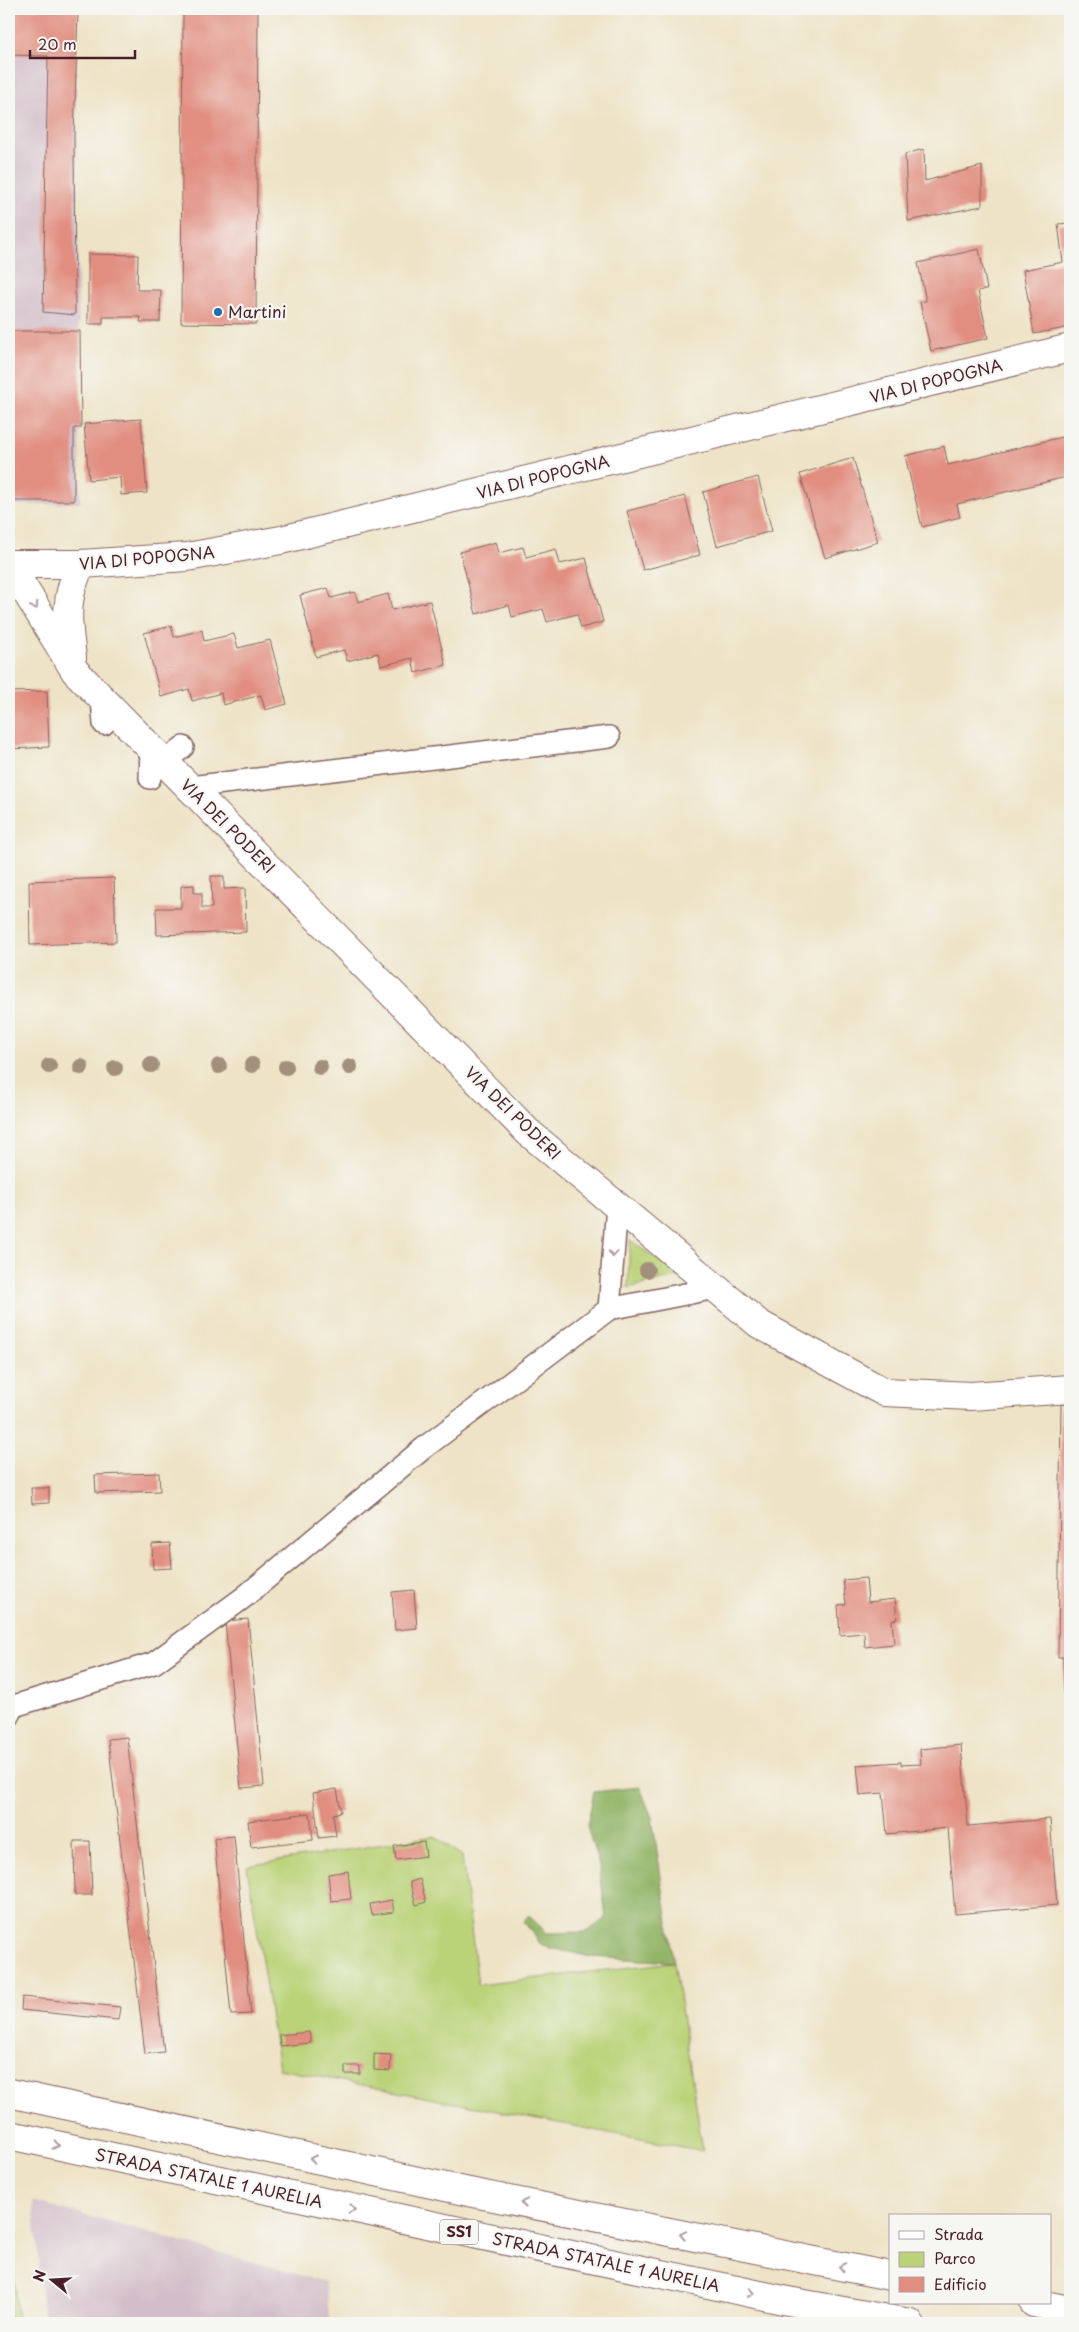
<svg xmlns="http://www.w3.org/2000/svg" width="1079" height="2332" font-family="'Playpen Sans',sans-serif">
<style>
.industrial{fill:#d2bdc8}
.green{fill:#bad378;stroke:#827952}
.forest{fill:#93b568;stroke:#6e6a4a}
.building{fill:#e18e80}
.lines{fill:none;stroke-linecap:round;stroke-linejoin:round}
.service-casing{stroke:#836461;stroke-width:24}
.minor-casing{stroke:#836461;stroke-width:30}
.secondary-casing{stroke:#836461;stroke-width:30}
.trunk-casing{stroke:#836461;stroke-width:30}
.service{stroke:#fff;stroke-width:21}
.minor{stroke:#fff;stroke-width:28}
.secondary{stroke:#fff;stroke-width:28}
.trunk{stroke:#fff;stroke-width:28}
.tree{fill:#a3907b}
.oneway{stroke:#ae9aa0}
.poi-dot{fill:#1f6fb2;stroke:#f6f6f2;stroke-width:2}
.labels{text-anchor:middle;stroke-width:4.5;stroke-linejoin:round;paint-order:stroke}
.shield{fill:#f6f6f2;stroke:#7e6067;stroke-width:1}
.shield-label{font-size:15px;font-weight:bold;fill:#4a1f2b}
.poi-label{font-size:16px;fill:#4a1f2b;stroke:#f6f6f2;text-anchor:start}
.street-label{font-size:16px;fill:#4a1f2b;stroke:#f6f6f2}
</style>
<rect width="100%" height="100%" fill="#f6f6f2"/>
<filter id="ink" filterUnits="userSpaceOnUse"><feTurbulence type="fractalNoise" baseFrequency=".02" numOctaves="2"/><feDisplacementMap in="SourceGraphic" scale="10" xChannelSelector="R" yChannelSelector="G"/><feConvolveMatrix kernelMatrix="1 2 1 2 8 2 1 2 1" color-interpolation-filters="sRGB"/></filter>
<filter id="wash" filterUnits="userSpaceOnUse"><feTurbulence type="fractalNoise" baseFrequency=".0096" numOctaves="4" result="noise"/><feDisplacementMap in="SourceGraphic" scale="20" xChannelSelector="R" yChannelSelector="G"/><feGaussianBlur stdDeviation="1.12" result="paint"/><feColorMatrix in="noise" values="0 0 0 0 0 0 0 0 0 0 0 0 0 0 0 0 0 1.4 0 .05"/><feComposite in="paint" operator="in"/></filter>
<g filter="url(#wash)">
<rect width="100%" height="100%" fill="#eee3c6"/>
<g class="industrial">
<polygon points="9,9 78,9 76,57 80,503 9,505"/>
<polygon points="33,2201 325,2282 330,2323 44,2323"/>
</g>
<g class="green">
<polygon points="630,1240 680,1276 628,1288"/>
<polygon points="434,1836 462,1856 478,1985 674,1962 703,2151 279,2069 247,1866"/>
<polygon points="9,2243 11,2243 18,2323 9,2323"/>
</g>
<polygon class="forest" points="640,1787 652,1818 674,1962 591,1957 542,1946 524,1922 529,1916 547,1933 586,1932 606,1919 600,1869 587,1826 594,1792"/>
<g id="blocks">
<g class="building">
<polygon points="9,9 78,9 74,135 75,315 43,312 48,56 9,55"/>
<polygon points="183,9 258,9 256,324 181,323"/>
<polygon points="924,149 925,181 982,166 982,206 908,221 905,154"/>
<polygon points="1070,223 1070,327 1034,334 1023,270 1063,262 1058,224"/>
<polygon points="979,249 987,289 978,291 988,338 931,351 920,302 926,301 918,263"/>
<polygon points="88,254 138,255 137,290 161,290 160,322 140,322 141,317 103,317 103,324 88,324"/>
<polygon points="9,331 80,331 81,428 74,428 74,501 9,501"/>
<polygon points="141,419 147,493 121,495 120,477 89,480 84,424"/>
<polygon points="1070,435 1070,476 957,504 960,517 922,527 905,456 944,446 948,465"/>
<polygon points="853,458 878,542 825,558 800,474"/>
<polygon points="758,477 772,531 717,546 703,492"/>
<polygon points="685,496 700,555 643,570 627,511"/>
<polygon points="496,542 499,553 523,547 526,557 556,549 560,564 586,558 603,622 581,628 577,614 547,622 543,609 512,617 509,605 476,614 460,552"/>
<polygon points="328,588 331,598 355,592 358,602 388,594 392,610 430,601 446,665 415,673 412,658 381,666 378,653 347,661 344,650 316,657 300,595"/>
<polygon points="171,626 174,637 202,630 204,641 234,634 238,648 270,640 287,704 265,710 261,695 223,705 221,693 192,701 189,689 161,697 144,633"/>
<polygon points="47,691 49,747 9,749 9,692"/>
<polygon points="211,876 224,876 224,889 245,888 246,932 157,935 156,908 181,908 181,886 194,885 194,893 202,893 202,908 212,908"/>
<polygon points="114,878 116,942 30,945 29,881"/>
<polygon points="1061,1404 1070,1404 1070,1694 1064,1694 1063,1657 1058,1657"/>
<polygon points="159,1473 160,1491 96,1493 95,1475"/>
<polygon points="31,1488 49,1488 49,1503 32,1504"/>
<polygon points="170,1543 172,1568 153,1569 152,1544"/>
<polygon points="866,1578 868,1602 895,1599 897,1619 892,1620 894,1644 865,1647 864,1633 840,1635 838,1605 846,1604 843,1580"/>
<polygon points="414,1590 417,1628 395,1630 392,1592"/>
<polygon points="248,1619 264,1786 241,1788 225,1621"/>
<polygon points="127,1737 164,2052 145,2054 108,1739"/>
<polygon points="961,1745 968,1826 1050,1819 1057,1905 955,1914 948,1828 887,1834 883,1793 860,1795 857,1765 901,1762 901,1765 921,1764 920,1749"/>
<polygon points="337,1789 341,1812 333,1814 336,1836 319,1838 313,1793"/>
<polygon points="310,1813 313,1840 251,1847 248,1821"/>
<polygon points="234,1836 251,2014 231,2015 214,1838"/>
<polygon points="74,1841 90,1841 92,1895 75,1895"/>
<polygon points="424,1842 426,1856 396,1860 394,1846"/>
<polygon points="348,1871 351,1899 331,1901 328,1874"/>
<polygon points="420,1879 426,1902 416,1905 410,1882"/>
<polygon points="392,1900 394,1912 372,1915 370,1904"/>
<polygon points="22,1997 120,2007 118,2020 21,2010"/>
<polygon points="309,2032 311,2043 280,2046 279,2035"/>
<polygon points="374,2054 391,2055 390,2071 374,2070"/>
<rect x="345" y="2066" width="15" height="8"/>
</g>
</g>
</g>
<g filter="url(#ink)">
<use href="#blocks" fill-opacity="0" stroke="#836461" stroke-width="1"/>
<g class="lines">
<g class="service-casing">
<g id="service">
<polyline points="102,699 104,724"/>
<polyline points="165,762 183,747"/>
<polyline points="150,778 151,748"/>
<polyline points="190,787 609,737"/>
<polyline points="617,1205 609,1309 716,1288"/>
<polyline points="9,1716 14,1706 154,1663 243,1598 425,1447 609,1309"/>
</g>
</g>
<g class="minor-casing">
<g id="minor">
<polyline points="9,564 75,671 528,1132 759,1324 884,1392 971,1396 1070,1389"/>
<path d="M72 657C67 621 64 598 81 564"/>
</g>
</g>
<g class="secondary-casing">
<polyline id="secondary" points="9,564 81,564 187,557 281,540 1070,348"/>
</g>
<g class="trunk-casing">
<g id="trunk">
<polyline points="9,2093 469,2192 890,2276"/>
<polyline points="9,2135 788,2301 910,2323"/>
<polyline points="1034,2303 1070,2310"/>
</g>
</g>
<use href="#service" class="service"/>
<use href="#minor" class="minor"/>
<use href="#secondary" class="secondary"/>
<use href="#trunk" class="trunk"/>
</g>
<g class="tree">
<circle cx="151" cy="1065" r="8"/>
<circle cx="252" cy="1065" r="8"/>
<circle cx="49" cy="1066" r="8"/>
<circle cx="219" cy="1066" r="8"/>
<circle cx="81" cy="1067" r="8"/>
<circle cx="286" cy="1067" r="8"/>
<circle cx="320" cy="1067" r="8"/>
<circle cx="350" cy="1067" r="8"/>
<circle cx="115" cy="1068" r="8"/>
<circle cx="647" cy="1270" r="8"/>
</g>
<defs><path id="oneway-chevron" d="M-2-3.5L2.5 0L-2 3.5" fill="none" stroke-width="1.6" stroke-linecap="round" stroke-linejoin="round" transform="scale(1.25)"/></defs>
<g class="oneway">
<use href="#oneway-chevron" transform="translate(35 606) rotate(57)"/>
<use href="#oneway-chevron" transform="translate(613 1254) rotate(94)"/>
<use href="#oneway-chevron" transform="translate(56 2145) rotate(12)"/>
<use href="#oneway-chevron" transform="translate(313 2159) rotate(-168)"/>
<use href="#oneway-chevron" transform="translate(524 2203) rotate(-169)"/>
<use href="#oneway-chevron" transform="translate(352 2209) rotate(12)"/>
<use href="#oneway-chevron" transform="translate(683 2235) rotate(-169)"/>
<use href="#oneway-chevron" transform="translate(842 2267) rotate(-169)"/>
<use href="#oneway-chevron" transform="translate(751 2293) rotate(12)"/>
</g>
</g>
<circle class="poi-dot" cx="218" cy="312" r="5"/>
<g class="labels">
<rect class="shield" x="440" y="2219.5" width="38" height="25" rx="4"/>
<g class="shield-label">
<text x="459" y="2237">SS1</text>
</g>
<g class="poi-label">
<text x="228" y="318">Martini</text>
</g>
<g class="street-label">
<text transform="translate(936 381) rotate(-14)" y="6">VIA DI POPOGNA</text>
<text transform="translate(543 477) rotate(-14)" y="6">VIA DI POPOGNA</text>
<text transform="translate(147 558) rotate(-5)" y="6">VIA DI POPOGNA</text>
<text transform="translate(228 826) rotate(45)" y="6">VIA DEI PODERI</text>
<text transform="translate(513 1113) rotate(44)" y="6">VIA DEI PODERI</text>
<text transform="translate(209 2178) rotate(12)" y="6">STRADA STATALE 1 AURELIA</text>
<text transform="translate(606 2262) rotate(12)" y="6">STRADA STATALE 1 AURELIA</text>
</g>
</g>
<rect width="1079" height="2332" fill="none" stroke="#f6f6f2" stroke-width="30"/>
<rect x="889" y="2214" width="162" height="90" fill="#f6f6f2" stroke="#b1a0a2"/>
<rect x="899" y="2231" width="25" height="8" fill="#ffffff" stroke="#b1a0a2"/>
<text x="934" y="2240" font-size="15" fill="#4a1f2b">Strada</text>
<rect x="899" y="2252" width="25" height="15" fill="#bad378" stroke="#b1a0a2"/>
<text x="934" y="2264" font-size="15" fill="#4a1f2b">Parco</text>
<rect x="899" y="2277" width="25" height="15" fill="#e18e80" stroke="#b1a0a2"/>
<text x="934" y="2290" font-size="15" fill="#4a1f2b">Edificio</text>
<g transform="translate(52 2280) rotate(288)" stroke="#f6f6f2" stroke-width="4" paint-order="stroke">
<path d="M0-4L9 19L0 12L-9 19Z" fill="#4a1f2b"/>
<text y="-8" font-size="14" font-weight="bold" text-anchor="middle" fill="#4a1f2b">N</text>
</g>
<path d="M30 50v8h105v-8" fill="none" stroke="#4a1f2b" stroke-width="2.5"/>
<text x="38" y="50" font-size="15" fill="#4a1f2b" stroke="#f6f6f2" stroke-width="4" paint-order="stroke">20 m</text>
</svg>
